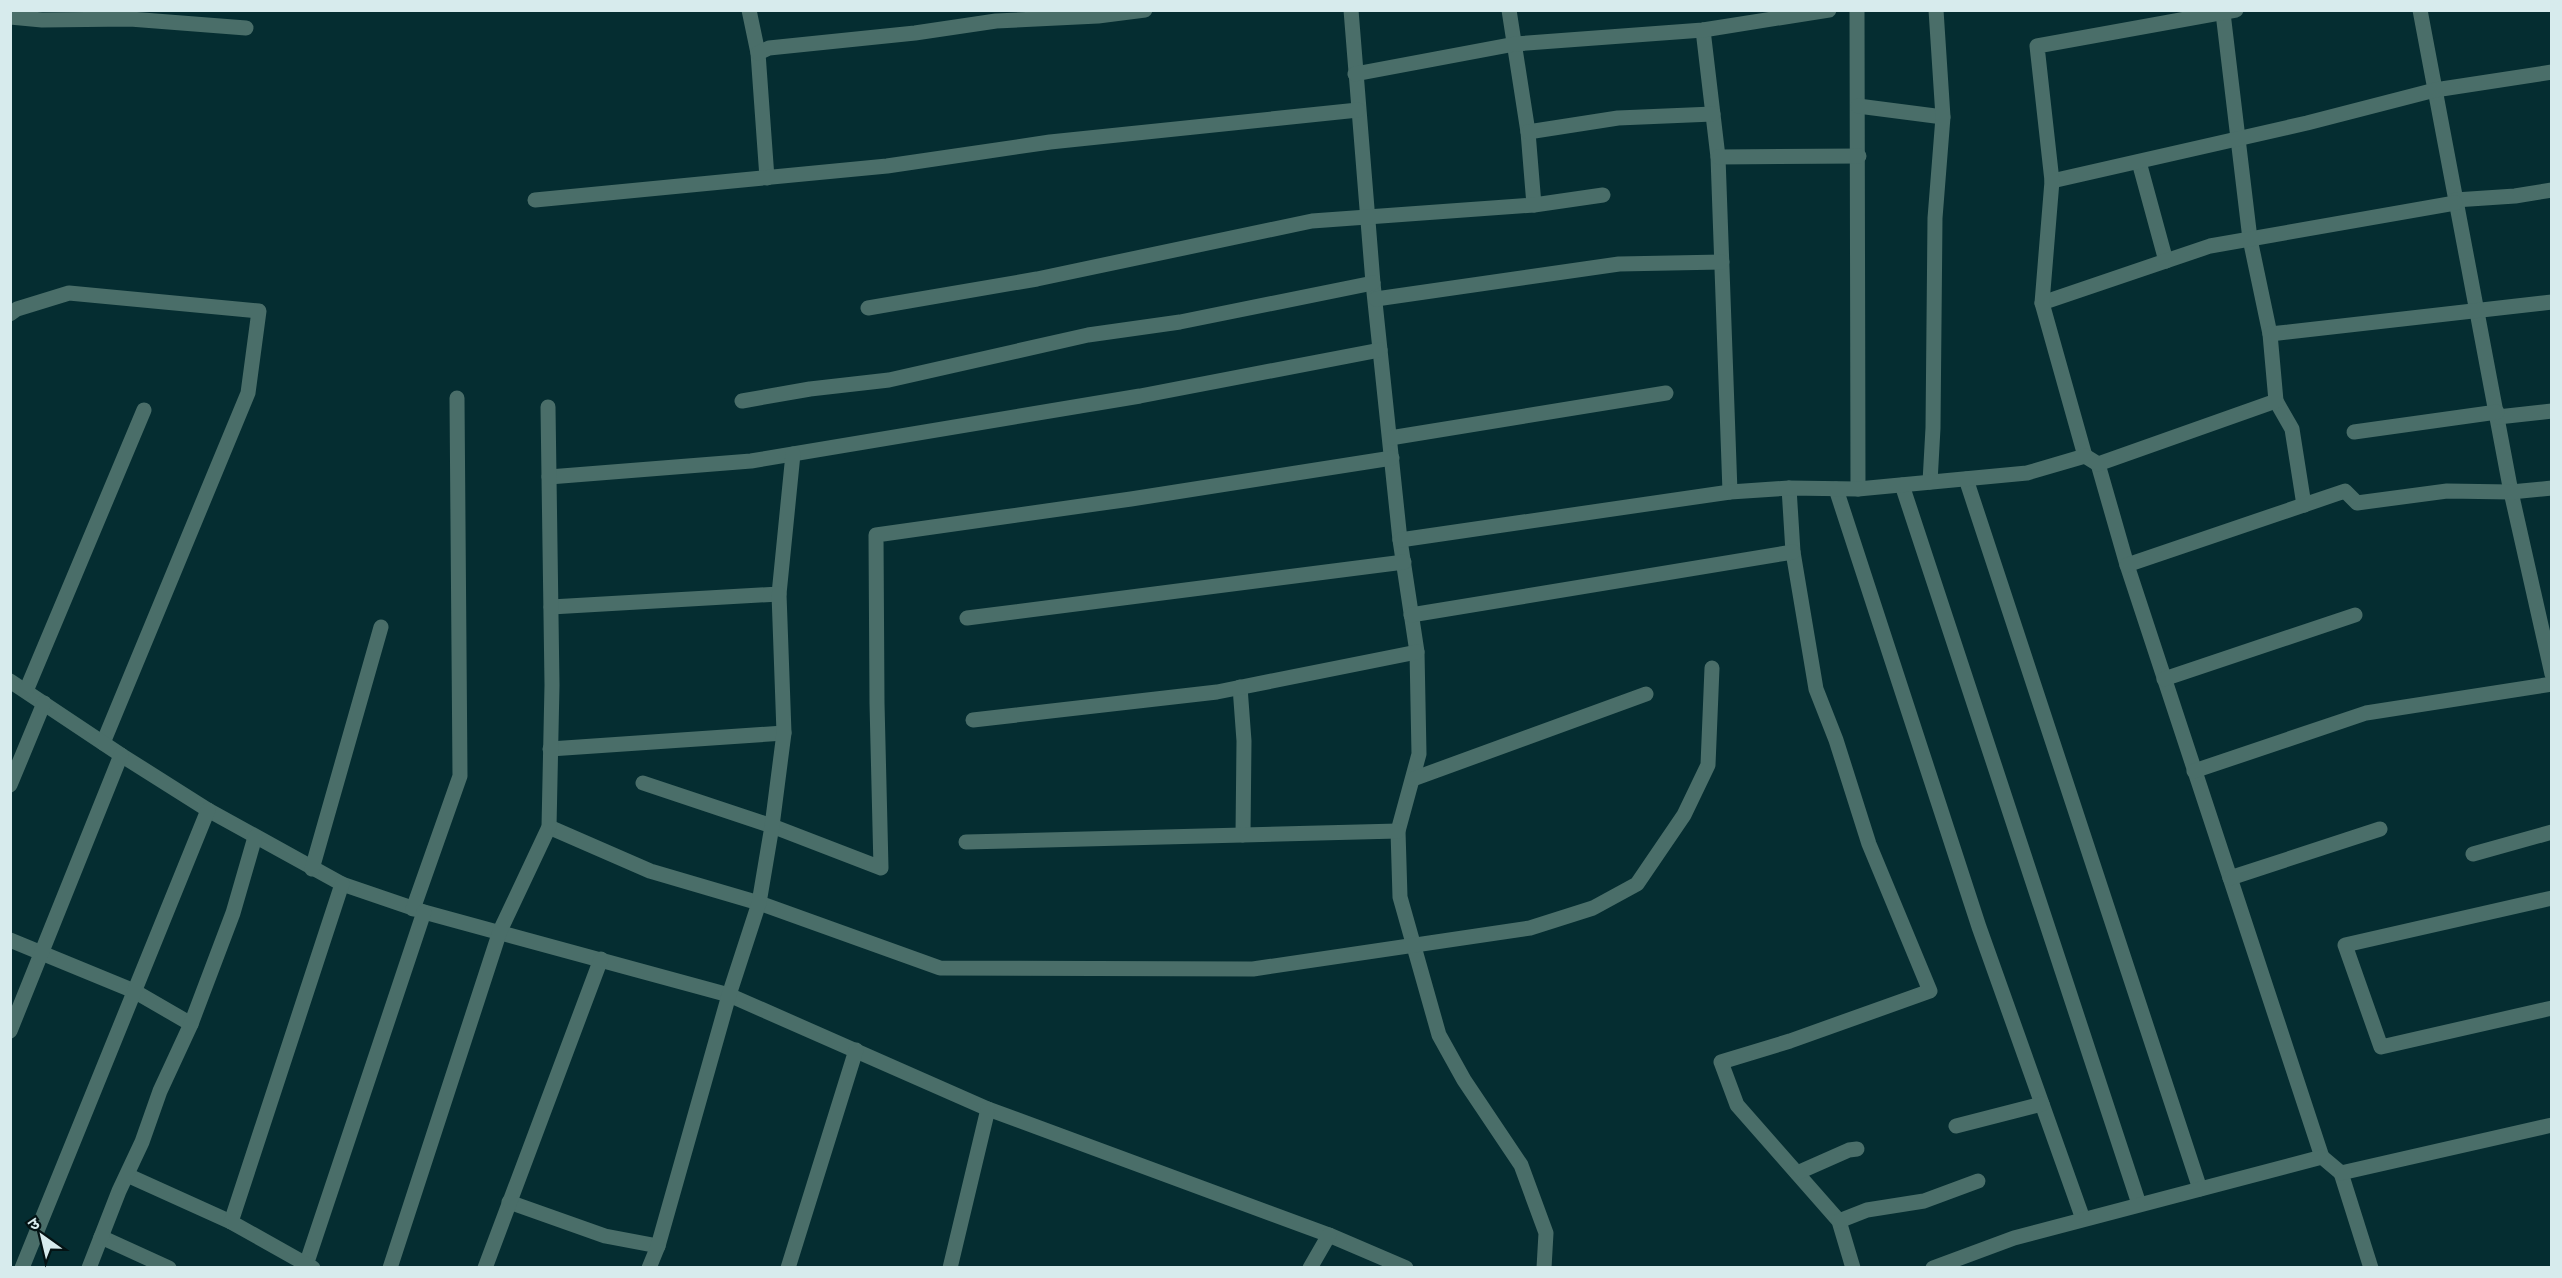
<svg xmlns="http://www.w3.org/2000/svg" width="2562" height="1278" font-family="Cabin,'Noto Sans Devanagari',sans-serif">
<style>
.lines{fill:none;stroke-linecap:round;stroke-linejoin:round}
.street{stroke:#4a6e69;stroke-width:15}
</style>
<rect width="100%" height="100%" fill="#052d31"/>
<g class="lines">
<g class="street">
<polyline points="749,10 758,53 767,178"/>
<polyline points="1351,10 1373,283 1400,540 1417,652 1419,754 1398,831 1400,897 1439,1035 1464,1080 1521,1165 1546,1233 1544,1268"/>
<polyline points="1509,10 1528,132 1534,205"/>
<polyline points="1857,10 1858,489"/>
<polyline points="2420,10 2511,492 2552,674"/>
<polyline points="2223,13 2250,239 2270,334"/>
<polyline points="10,17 42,20 130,19 246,28"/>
<polyline points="1703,30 1718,157 1730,492"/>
<polyline points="758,53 769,48 915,33 996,21 1098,16 1145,10"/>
<polyline points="1355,74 1515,44 1703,30 1829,10"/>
<polyline points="1858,106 1943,117"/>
<polyline points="1528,132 1618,118 1713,114"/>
<polyline points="1718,157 1859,156"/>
<polyline points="2139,162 2166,261"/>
<polyline points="2052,181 2307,123 2435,90 2552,72"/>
<polyline points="535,200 887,166 1050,142 1358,110"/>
<polyline points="2455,200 2515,196 2552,190"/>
<polyline points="1376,299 1619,264 1722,262"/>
<polyline points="2042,303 2210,246 2455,203"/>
<polyline points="868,308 1037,279 1312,221 1534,205 1603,195"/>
<polyline points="10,314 17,309 69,293 259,311 248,393 103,743"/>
<polyline points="742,401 810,389 889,380 1088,335 1180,322 1373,283"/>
<polyline points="2276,401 2292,429 2304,505"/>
<polyline points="2498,417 2552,411"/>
<polyline points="2354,432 2497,412"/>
<polyline points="1390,438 1666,393"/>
<polyline points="2085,456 2042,303 2052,181 2037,46 2236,10"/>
<polyline points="2098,464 2127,565 2322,1157"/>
<polyline points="549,477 751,461 1140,396 1380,350"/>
<polyline points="1966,479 2200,1189"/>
<polyline points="1930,482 1933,428 1935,218 1943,117 1936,10"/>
<polyline points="1902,485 2139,1204"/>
<polyline points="1789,488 1793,552 1816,689 1836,740 1869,844 1930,991 1790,1041 1721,1062 1737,1105 1839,1221 1853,1268"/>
<polyline points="1836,489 1979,927 2083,1219"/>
<polyline points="1400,540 1730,492 1789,488 1858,489 2027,473 2085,456 2098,464 2276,401 2270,334 2552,302"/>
<polyline points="2127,565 2345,491 2357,503 2447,491 2511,492 2552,488"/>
<polyline points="551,607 779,594 793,454"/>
<polyline points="1411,615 1793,552"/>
<polyline points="967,618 1404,562"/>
<polyline points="2164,679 2355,615"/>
<polyline points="10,681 121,755 208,810 342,884 424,912 729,995 988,1109 1329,1235 1406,1268"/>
<polyline points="1240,687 1244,741 1243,835"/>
<polyline points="26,691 144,410"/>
<polyline points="973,720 1217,692 1417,652"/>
<polyline points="550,749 784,733"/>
<polyline points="2194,771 2366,713 2552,684"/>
<polyline points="1413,779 1646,694"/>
<polyline points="643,783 772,826 881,868 877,703 876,535 1131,499 1392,458"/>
<polyline points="10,785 44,703"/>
<polyline points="549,827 650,871 759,903 940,968 1253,969 1530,928 1593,908 1637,884 1684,815 1708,765 1712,668"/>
<polyline points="966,842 1398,831"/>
<polyline points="2473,854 2552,832"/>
<polyline points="312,869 381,627"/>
<polyline points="2230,878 2380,829"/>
<polyline points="2552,898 2345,945 2381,1047 2552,1008"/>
<polyline points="413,909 460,776 457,398"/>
<polyline points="10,940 134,991 191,1024"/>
<polyline points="10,1031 121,755"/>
<polyline points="1956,1126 2042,1104"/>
<polyline points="1797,1173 1849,1150 1857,1149"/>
<polyline points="2341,1173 2371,1268"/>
<polyline points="127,1175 231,1222"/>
<polyline points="509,1202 605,1236 658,1246"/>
<polyline points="1839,1221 1867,1210 1924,1201 1978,1181"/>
<polyline points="101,1237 169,1268"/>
<polyline points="22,1268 208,810"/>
<polyline points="89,1268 119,1191 142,1142 160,1091 191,1024 233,913 255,837"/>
<polyline points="305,1268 424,912"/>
<polyline points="313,1268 231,1222 342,884"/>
<polyline points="390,1268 500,931 549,827 552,685 548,407"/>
<polyline points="485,1268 601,959"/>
<polyline points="649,1268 658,1246 729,995 759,903 772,826 784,733 779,594"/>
<polyline points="788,1268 856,1050"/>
<polyline points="950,1268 988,1109"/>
<polyline points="1310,1268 1329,1235"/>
<polyline points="1933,1268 2014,1238 2322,1157 2341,1173 2552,1125"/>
</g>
</g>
<rect width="2562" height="1278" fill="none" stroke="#d7ebed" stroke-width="24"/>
<g transform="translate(42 1236) rotate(326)" stroke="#041314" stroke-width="4.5" paint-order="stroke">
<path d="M0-4.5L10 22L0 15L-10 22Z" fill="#d7ebed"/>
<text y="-9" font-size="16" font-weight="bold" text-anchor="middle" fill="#d7ebed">उ</text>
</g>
</svg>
